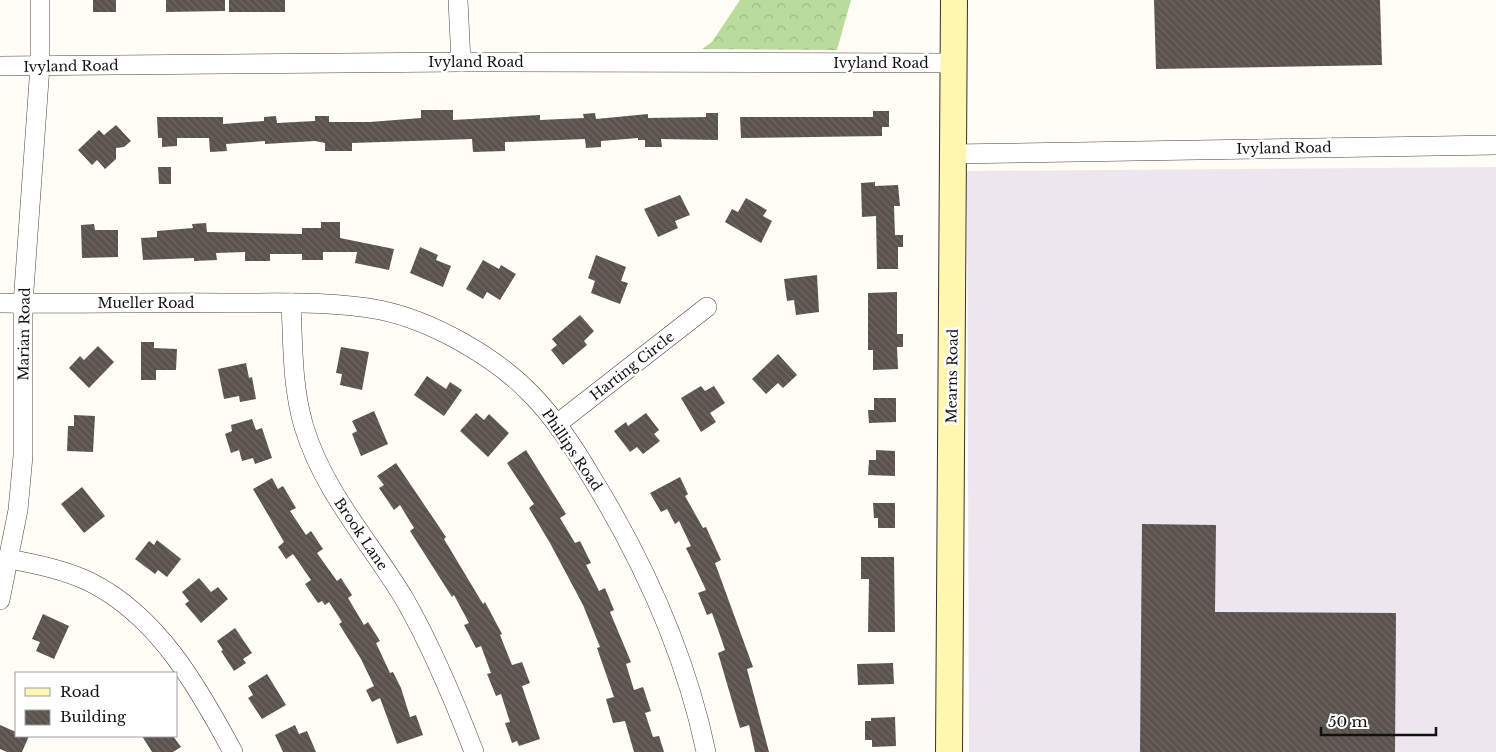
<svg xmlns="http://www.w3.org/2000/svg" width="1496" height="752" font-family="'Libre Baskerville',serif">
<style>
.industrial{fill:#eee6ef}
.forest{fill:url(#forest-crowns)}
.building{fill:url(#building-back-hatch)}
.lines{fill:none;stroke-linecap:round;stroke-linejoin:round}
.street-casing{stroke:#444;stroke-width:20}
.secondary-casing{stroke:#333;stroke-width:28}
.street{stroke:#fff;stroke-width:19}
.secondary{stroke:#fff6b0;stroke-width:26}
.labels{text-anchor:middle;stroke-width:5;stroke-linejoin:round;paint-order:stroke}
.street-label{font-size:14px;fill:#111;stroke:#fff}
</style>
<defs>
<pattern id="forest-crowns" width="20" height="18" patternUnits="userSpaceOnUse" patternTransform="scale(1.25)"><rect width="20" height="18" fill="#b9dc9c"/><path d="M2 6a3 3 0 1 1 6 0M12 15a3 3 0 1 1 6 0" fill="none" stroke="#9ebc85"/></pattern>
<pattern id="building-back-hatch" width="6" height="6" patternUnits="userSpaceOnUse" patternTransform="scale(1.25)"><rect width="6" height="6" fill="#5a524d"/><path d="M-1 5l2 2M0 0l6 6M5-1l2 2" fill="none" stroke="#6d6662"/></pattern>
</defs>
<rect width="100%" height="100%" fill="#fffdf5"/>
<polygon class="industrial" points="1496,167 1496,752 969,752 967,171"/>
<polygon class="forest" points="740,0 851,0 837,50 702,49 712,42"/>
<g class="building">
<rect x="93" y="0" width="23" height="12"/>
<polygon points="166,0 225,0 225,11 166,12"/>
<rect x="229" y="0" width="56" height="12"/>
<polygon points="1154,0 1380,0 1382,65 1156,69"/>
<polygon points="421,110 453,110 453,120 540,115 540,120 584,118 583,114 595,113 596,119 648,114 648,118 706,117 706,113 718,113 718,140 661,139 662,147 645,147 645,140 638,140 638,138 601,141 601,147 586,148 585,139 505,142 505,151 473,152 472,139 352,143 352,151 325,151 325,143 315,141 265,144 265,141 226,144 227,151 210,152 209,138 177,138 177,146 162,147 162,138 158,138 157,117 223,117 223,124 264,121 264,117 276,116 277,123 315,121 315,116 329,116 329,122 370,122 421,118"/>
<polygon points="873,111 889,111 889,127 882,127 882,136 741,138 740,117 873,117"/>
<polygon points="116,125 131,141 124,147 116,148 116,159 105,169 97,160 92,165 78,150 99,130 104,135"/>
<polygon points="158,167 171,167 171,184 159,184"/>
<polygon points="875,182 875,186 898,185 900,206 894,206 895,235 903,235 903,247 898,247 898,269 877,269 876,216 862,217 861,183"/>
<polygon points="680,195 690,215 675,221 678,228 658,237 644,209"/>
<polygon points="746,198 767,210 763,216 772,221 761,243 725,222 732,209 738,212"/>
<polygon points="321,222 340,222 340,238 394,249 389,270 355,263 357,252 323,252 323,260 302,260 302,254 270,254 270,261 245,261 245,252 216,253 217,260 194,261 194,258 143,260 141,238 157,237 157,231 193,228 192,224 206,223 207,232 302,234 302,228 321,228"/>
<polygon points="94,224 95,230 118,230 118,257 82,258 81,225"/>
<polygon points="420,247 438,255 436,260 451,266 443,287 410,273"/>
<polygon points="596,255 626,267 621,281 628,283 620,304 591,293 595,281 588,278"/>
<polygon points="483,260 499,269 501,265 516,274 500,300 487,292 483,299 466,289"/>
<polygon points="817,275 819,312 796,315 794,300 787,301 784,279"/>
<polygon points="897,292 897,334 903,334 903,347 897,347 898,369 873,370 873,350 868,350 868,293"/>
<polygon points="580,315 594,331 584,341 587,345 563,365 551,350 557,345 552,339"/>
<polygon points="141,342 154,342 154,348 177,349 176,370 156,370 156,380 141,380"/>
<polygon points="98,346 114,362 89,388 69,368 80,356 84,360"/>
<polygon points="341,347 369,352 362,390 340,385 342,374 336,373"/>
<polygon points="778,354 797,375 783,388 778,383 766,394 752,379"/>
<polygon points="246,363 249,378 252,377 256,399 240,402 239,396 224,399 218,369"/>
<polygon points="427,376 446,389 450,382 462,390 444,416 414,395"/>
<polygon points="701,386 705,391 714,386 725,403 710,413 716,422 701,432 681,398"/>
<polygon points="874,398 896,398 896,422 869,423 868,410 874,410"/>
<polygon points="374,411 388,444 361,456 352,434 357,431 352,421"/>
<polygon points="476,413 484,420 489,414 509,433 488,457 460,431"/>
<polygon points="646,413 659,430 654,434 660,441 643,454 637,447 630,452 614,431 626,422 628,426"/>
<polygon points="74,415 95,416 93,452 67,451 68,426 74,426"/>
<polygon points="252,419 256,430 262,428 272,458 255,464 253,458 242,461 239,450 231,453 225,434 232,431 231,425"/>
<polygon points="526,450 566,514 560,518 575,543 580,541 591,563 586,565 599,591 605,588 614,610 610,612 631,662 626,664 634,690 643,687 651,711 645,713 653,737 659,736 664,752 634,752 625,721 613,723 606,699 614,697 597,648 600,647 583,605 550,543 529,508 534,504 507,463"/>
<polygon points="876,450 895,451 895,476 868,475 869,460 876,460"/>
<polygon points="396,463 446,537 444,539 483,604 485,602 502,634 500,635 512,665 522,662 530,683 522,686 540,739 519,746 517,741 512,743 505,723 510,722 501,694 496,696 487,674 491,673 481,646 476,648 464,625 469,623 454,595 452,597 410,531 414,528 400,505 394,510 379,488 384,485 377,476"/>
<polygon points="680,477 688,494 685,496 703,528 706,527 721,560 715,563 753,667 747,669 769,752 755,752 749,725 740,728 718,653 725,650 721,638 712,613 707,615 698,593 706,590 686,548 691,546 679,521 675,524 667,509 661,512 650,493"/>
<polygon points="272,478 278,489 283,486 296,508 290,511 306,535 311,531 323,549 317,553 337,581 341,578 352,595 348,598 364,625 368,622 380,641 376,643 390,673 393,672 401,688 410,717 416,715 423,735 397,744 380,698 372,702 366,690 374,686 361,659 339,624 342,622 329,602 325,605 322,601 318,603 305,584 311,580 293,554 286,559 278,547 284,542 253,489"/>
<polygon points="82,487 105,516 84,533 61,504"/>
<polygon points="873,503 895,503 895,528 878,528 878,518 874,518"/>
<polygon points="1142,524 1216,525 1215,612 1396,613 1395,752 1140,752"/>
<polygon points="157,540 181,559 167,577 158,570 155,574 135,559 149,541 154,545"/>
<polygon points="861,557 894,557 895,632 868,632 869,579 861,579"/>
<polygon points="199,578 211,592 218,587 228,599 201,623 185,604 189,601 182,592"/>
<polygon points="43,614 69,626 54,659 36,651 40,642 32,639"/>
<polygon points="235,628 252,653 243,659 246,663 234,671 221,651 223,650 217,641"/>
<polygon points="893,663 894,684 858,685 857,664"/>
<polygon points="267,674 286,705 262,719 248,698 253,695 248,686"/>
<polygon points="895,717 896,746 872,747 872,740 865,740 865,721 871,721 871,718"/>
<polygon points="0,725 16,732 16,736 29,736 22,752 7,752 0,749"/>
<polygon points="295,725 299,734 307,731 316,752 283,752 275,735"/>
<polygon points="142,736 173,736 181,747 173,752 152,752"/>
</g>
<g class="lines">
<g class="street-casing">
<g id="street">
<polyline points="458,0 461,62"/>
<polyline points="0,66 461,62 952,63"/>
<polyline points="952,154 1496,145"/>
<path d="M0 303C79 304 157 302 236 303 284 303 332 301 380 310 433 321 496 357 533 396 556 420 575 449 592 478 643 561 686 656 706 752"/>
<path d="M291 303C293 345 292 387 304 427 324 493 371 543 405 600 433 649 454 700 474 752"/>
<polyline points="557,424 707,307"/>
<path d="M9 559C36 564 65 570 90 582 158 616 198 687 233 752"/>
<polyline points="0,600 18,510 23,456 23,304 40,66 40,0"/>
</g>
</g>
<g class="secondary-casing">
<polyline id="secondary" points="949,752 954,0"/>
</g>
<use href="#street" class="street"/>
<use href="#secondary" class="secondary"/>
</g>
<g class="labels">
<g class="street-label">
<text x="476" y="67">Ivyland Road</text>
<text x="881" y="68">Ivyland Road</text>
<text transform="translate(71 66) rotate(-1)" y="5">Ivyland Road</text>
<text transform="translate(1284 148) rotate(-1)" y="5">Ivyland Road</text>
<text x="146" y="308">Mueller Road</text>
<text transform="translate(24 334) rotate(-89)" y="5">Marian Road</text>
<text transform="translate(632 366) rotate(-38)" y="5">Harting Circle</text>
<text transform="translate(952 376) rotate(-89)" y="5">Mearns Road</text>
<text transform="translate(572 450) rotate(56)" y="5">Phillips Road</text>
<text transform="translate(361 534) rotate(56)" y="5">Brook Lane</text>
</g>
</g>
<rect x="15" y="672" width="162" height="65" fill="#ffffff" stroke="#a0a0a0"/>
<rect x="25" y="688" width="25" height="8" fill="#fff6b0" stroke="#a0a0a0"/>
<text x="60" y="697" font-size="15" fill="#111111">Road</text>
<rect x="25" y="710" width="25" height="15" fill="url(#building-back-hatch)" stroke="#a0a0a0"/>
<text x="60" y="722" font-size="15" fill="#111111">Building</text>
<path d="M1321 727v8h115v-8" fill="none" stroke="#111111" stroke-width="2.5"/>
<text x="1328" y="727" font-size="15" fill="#111111" stroke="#ffffff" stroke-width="4" paint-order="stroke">50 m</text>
</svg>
